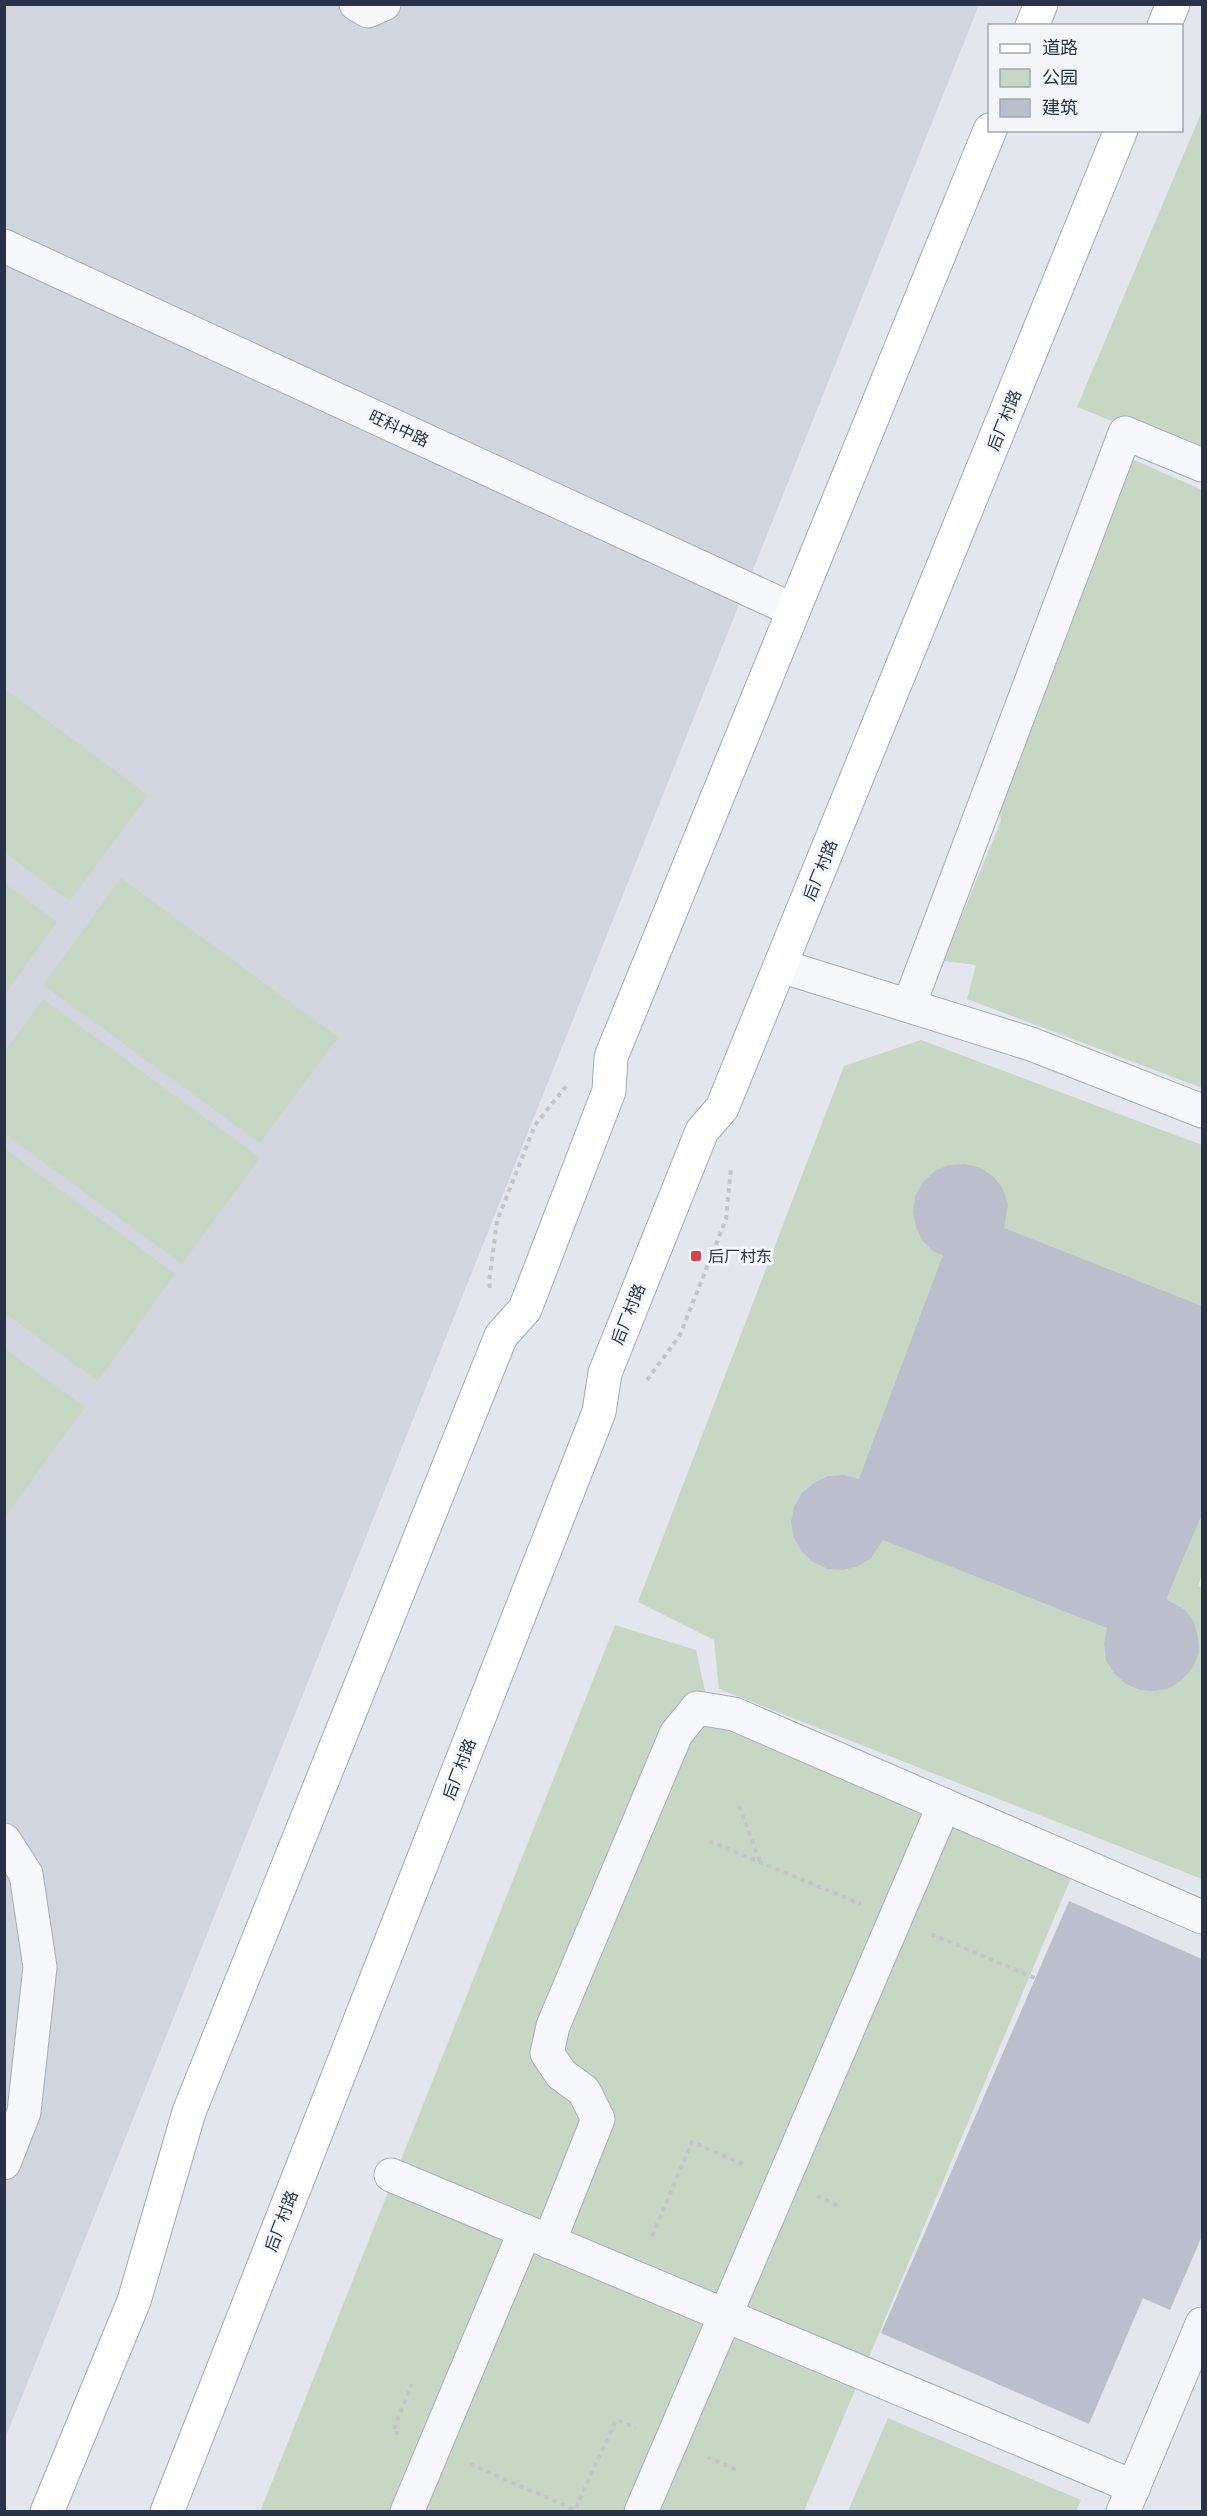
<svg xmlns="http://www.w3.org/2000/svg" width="1207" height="2516" font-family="Montserrat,'Noto Sans SC',sans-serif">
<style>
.built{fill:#d1d5de}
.green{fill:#c7d7c4}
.building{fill:#babfcb}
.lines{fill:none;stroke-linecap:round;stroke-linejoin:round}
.minor-casing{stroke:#a7acb7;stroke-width:35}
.major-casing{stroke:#a1a9b9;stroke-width:35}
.path{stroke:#c1c4cb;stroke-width:4;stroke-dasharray:4.5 4.5;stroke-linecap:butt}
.minor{stroke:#f6f7fa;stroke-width:33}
.major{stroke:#fff;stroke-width:33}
.poi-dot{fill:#da404e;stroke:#f3f5f9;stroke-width:2}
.labels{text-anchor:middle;stroke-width:6;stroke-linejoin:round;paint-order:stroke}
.street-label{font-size:16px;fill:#293246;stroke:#f3f5f9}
.poi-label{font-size:16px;fill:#293246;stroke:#f3f5f9;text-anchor:start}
</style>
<rect width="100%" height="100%" fill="#e3e6ec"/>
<polygon class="built" points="5,5 979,5 5,2439"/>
<g class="green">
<polygon points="1202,111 1202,458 1077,407"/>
<polygon points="1132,459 1202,490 1202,1088 967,999 976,965 943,961 1001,821 998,796"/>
<polygon points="5,689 148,795 70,901 5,853"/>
<polygon points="121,878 338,1037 260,1143 43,985"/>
<polygon points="5,884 57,922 5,994"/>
<polygon points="43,999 260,1158 182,1264 5,1134 5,1051"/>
<polygon points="921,1040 1202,1145 1202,1575 1198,1586 1202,1588 1202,1879 719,1689 714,1640 638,1602 844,1066"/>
<polygon points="5,1149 175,1274 98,1381 5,1313"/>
<polygon points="5,1349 85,1407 7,1514 4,1512"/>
<polygon points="615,1625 696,1650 712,1723 1071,1878 804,2511 260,2512"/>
<polygon points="888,2418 1081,2500 1076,2511 848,2511"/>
</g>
<g class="building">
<polygon points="965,1164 981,1168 994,1177 1003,1189 1008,1205 1004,1228 1202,1306 1202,1514 1166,1599 1185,1610 1194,1622 1198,1637 1199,1653 1193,1667 1183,1679 1170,1688 1155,1691 1140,1690 1126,1684 1114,1673 1106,1660 1104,1643 1107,1628 883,1540 871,1558 858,1566 843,1570 828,1569 813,1562 802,1552 794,1538 791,1522 794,1507 802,1493 814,1483 828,1476 844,1475 859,1479 943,1255 934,1252 923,1241 916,1227 913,1212 915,1196 923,1182 935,1171 949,1165"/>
<polygon points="1069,1901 1202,1959 1202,2236 1170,2310 1143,2298 1089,2424 881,2333"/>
</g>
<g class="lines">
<g class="minor-casing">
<g id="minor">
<polyline points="356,4 368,11 384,4"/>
<polyline points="4,246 793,610"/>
<polyline points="781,966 1031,1044 1202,1111"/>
<polyline points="909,1005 1125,433 1202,465"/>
<polyline points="4,1840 26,1874 40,1967 24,2112 4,2163"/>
<polyline points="391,2175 1134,2487"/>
<polyline points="549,2242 598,2119 584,2091 561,2074 547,2053 553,2026 676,1734 697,1708 734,1714 1202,1917"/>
<polyline points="407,2512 525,2231"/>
<polyline points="641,2512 944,1805"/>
<polyline points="1123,2512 1202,2324"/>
</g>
</g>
<g class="major-casing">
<g id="major">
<polyline points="1032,26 1041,4"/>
<polyline points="1164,26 1173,4"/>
<polyline points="47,2512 134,2301 189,2112 501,1336 525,1309 609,1091 611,1057 990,130"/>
<polyline points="167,2512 599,1412 605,1373 702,1131 722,1108 1121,130"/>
</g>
</g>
<g class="path">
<polyline points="490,1288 489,1282 497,1221 535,1125 568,1084"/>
<polyline points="647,1380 680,1335 726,1219 731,1168"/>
<polyline points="739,1806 760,1861"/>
<polyline points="709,1841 861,1904"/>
<polyline points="931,1934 1035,1978"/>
<polyline points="817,2196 842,2207"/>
<polyline points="652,2236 692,2142 747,2166"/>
<polyline points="399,2434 393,2431 412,2384"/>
<polyline points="707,2457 739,2471"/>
<polyline points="470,2464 575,2510 616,2420 636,2428"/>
</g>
<use href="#minor" class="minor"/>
<use href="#major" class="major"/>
</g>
<rect class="poi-dot" x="690" y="1250" width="12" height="12" rx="3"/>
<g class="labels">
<g class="street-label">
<text transform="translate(1004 420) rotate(-68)" y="6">后厂村路</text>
<text transform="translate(399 428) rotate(25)" y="6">旺科中路</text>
<text transform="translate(820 870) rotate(-68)" y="6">后厂村路</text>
<text transform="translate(628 1314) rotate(-68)" y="6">后厂村路</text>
<text transform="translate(459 1769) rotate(-69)" y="6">后厂村路</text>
<text transform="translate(281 2221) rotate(-69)" y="6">后厂村路</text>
</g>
<g class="poi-label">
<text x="708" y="1262">后厂村东</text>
</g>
</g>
<rect width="1207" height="2516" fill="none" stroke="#293246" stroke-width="12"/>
<rect x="988" y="24" width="195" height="108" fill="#f3f5f9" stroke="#a2a7b1" stroke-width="1.5"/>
<rect x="1000" y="44" width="30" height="9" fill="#ffffff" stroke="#a2a7b1" stroke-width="1.5"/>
<text x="1042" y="54" font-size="18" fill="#293246">道路</text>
<rect x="1000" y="69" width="30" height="18" fill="#c7d7c4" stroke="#a2a7b1" stroke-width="1.5"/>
<text x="1042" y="84" font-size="18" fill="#293246">公园</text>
<rect x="1000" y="99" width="30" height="18" fill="#babfcb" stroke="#a2a7b1" stroke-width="1.5"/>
<text x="1042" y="114" font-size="18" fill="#293246">建筑</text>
</svg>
